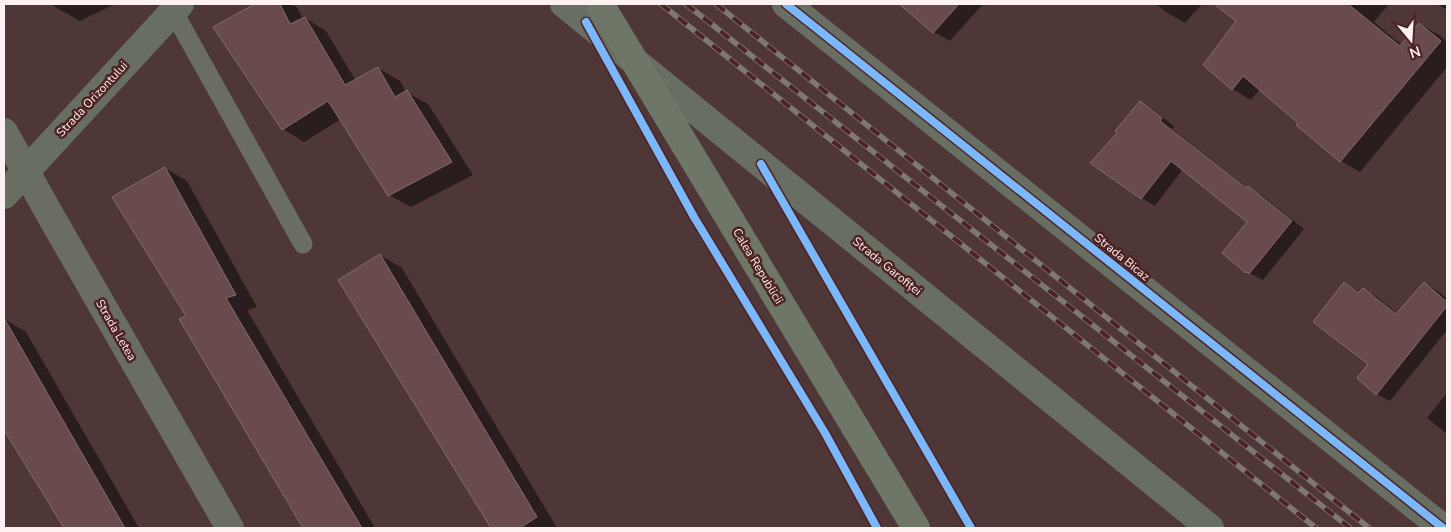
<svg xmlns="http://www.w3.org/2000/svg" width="1451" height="532" font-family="'Nunito Sans',sans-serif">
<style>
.shadow{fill:#0007}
.building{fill:#694a4d;stroke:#826d6d}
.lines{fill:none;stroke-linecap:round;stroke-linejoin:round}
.lane{stroke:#696d63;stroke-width:19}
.street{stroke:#696d63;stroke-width:28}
.secondary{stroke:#686f62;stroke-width:28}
.rail-casing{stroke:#7d7873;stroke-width:5.5}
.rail{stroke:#4e2223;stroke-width:4;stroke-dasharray:11;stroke-linecap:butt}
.primary-bridge{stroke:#6e7667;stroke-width:28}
.cycleway-casing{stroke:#4e2223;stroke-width:11}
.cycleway{stroke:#7ab7fb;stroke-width:8}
.labels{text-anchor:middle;stroke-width:5;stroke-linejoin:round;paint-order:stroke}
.street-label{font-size:12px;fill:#fdf1f1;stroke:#4e2223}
</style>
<rect width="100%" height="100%" fill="#4f3737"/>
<g class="shadow">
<polygon points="53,4 115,4 80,21 55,7"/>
<polygon points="258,4 291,4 297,7 303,19 305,18 326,31 356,81 378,68 400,81 406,92 428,104 473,175 411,207 389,195 341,119 304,142 283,129 215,27"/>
<polygon points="901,4 983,4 950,41 934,32"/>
<polygon points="1156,4 1202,4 1185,23 1166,12"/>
<polygon points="1211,4 1389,4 1374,22 1402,45 1420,24 1439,35 1447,42 1447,67 1360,172 1341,161 1260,89 1251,100 1232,89 1238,21 1216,4 1214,6"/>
<polygon points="1437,4 1447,4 1447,10"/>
<polygon points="1140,102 1153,110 1174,126 1172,129 1247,188 1248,187 1261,195 1304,229 1263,280 1247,272 1249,222 1183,169 1155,206 1142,198 1092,163 1119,133"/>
<polygon points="165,168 187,181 257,307 247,310 375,528 305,528 181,320 188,317"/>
<polygon points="380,255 402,268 557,528 492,528 339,280"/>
<polygon points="1344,283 1360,293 1363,289 1377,297 1398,314 1424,283 1438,291 1447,299 1447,330 1390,401 1376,394 1370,364"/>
<polygon points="4,319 26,332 139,528 65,528 4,427"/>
<polygon points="1447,393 1447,434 1427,418"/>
</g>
<g class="building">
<polygon points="255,4 280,4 290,24 305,17 345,85 378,67 395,97 407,90 452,162 388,196 328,101 282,130 213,27"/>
<polygon points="899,4 959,4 933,33"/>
<polygon points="1214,4 1348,4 1400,46 1419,23 1441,41 1340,162 1296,125 1298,123 1243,76 1232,90 1203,65 1236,21"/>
<polygon points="1140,101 1162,118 1160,121 1246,188 1248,186 1292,221 1249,274 1247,272 1246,273 1222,253 1247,222 1171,161 1141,199 1090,163 1117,133 1115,131"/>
<polygon points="165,167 236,295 226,298 362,528 303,528 179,319 186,316 112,197"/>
<polygon points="380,254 537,517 520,528 491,528 338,280"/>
<polygon points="1344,282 1358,293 1363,288 1396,314 1424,282 1447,302 1447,306 1376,395 1357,378 1368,364 1313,322"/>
<polygon points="4,318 125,528 64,528 4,430"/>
</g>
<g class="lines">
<polyline class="lane" points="173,11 303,244"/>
<polyline class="street" points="4,132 49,213 230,528"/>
<g class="secondary">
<polyline points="564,4 1210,528"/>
<polyline points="786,4 1443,528"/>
<polyline points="4,195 180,4"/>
</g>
<g class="rail-casing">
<g id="rail">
<polyline points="661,4 1316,528"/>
<polyline points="686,4 1350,528"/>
<polyline points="716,4 1369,528"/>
</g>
</g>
<use href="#rail" class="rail"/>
<polyline class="primary-bridge" points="600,4 916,528"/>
<g class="cycleway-casing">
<g id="cycleway">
<polyline points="786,4 1443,528"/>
<polyline points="586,22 694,217 825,433 877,528"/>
<polyline points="761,164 971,528"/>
</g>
</g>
<use href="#cycleway" class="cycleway"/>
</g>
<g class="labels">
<g class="street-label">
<text transform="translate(92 99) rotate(-47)" y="4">Strada Orizontului</text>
<text transform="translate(1122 257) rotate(39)" y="4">Strada Bicaz</text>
<text transform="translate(758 266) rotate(59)" y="4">Calea Republicii</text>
<text transform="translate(887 266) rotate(39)" y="4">Strada Garofiței</text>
<text transform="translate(116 330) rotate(60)" y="4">Strada Letea</text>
</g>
</g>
<rect width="1451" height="532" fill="none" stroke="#fdf1f1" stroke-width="10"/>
<g transform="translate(1411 40) rotate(162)" stroke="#4e2223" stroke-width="4" paint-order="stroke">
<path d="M0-4L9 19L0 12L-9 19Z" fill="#fdf1f1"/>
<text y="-8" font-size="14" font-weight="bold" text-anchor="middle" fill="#fdf1f1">N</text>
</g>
</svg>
